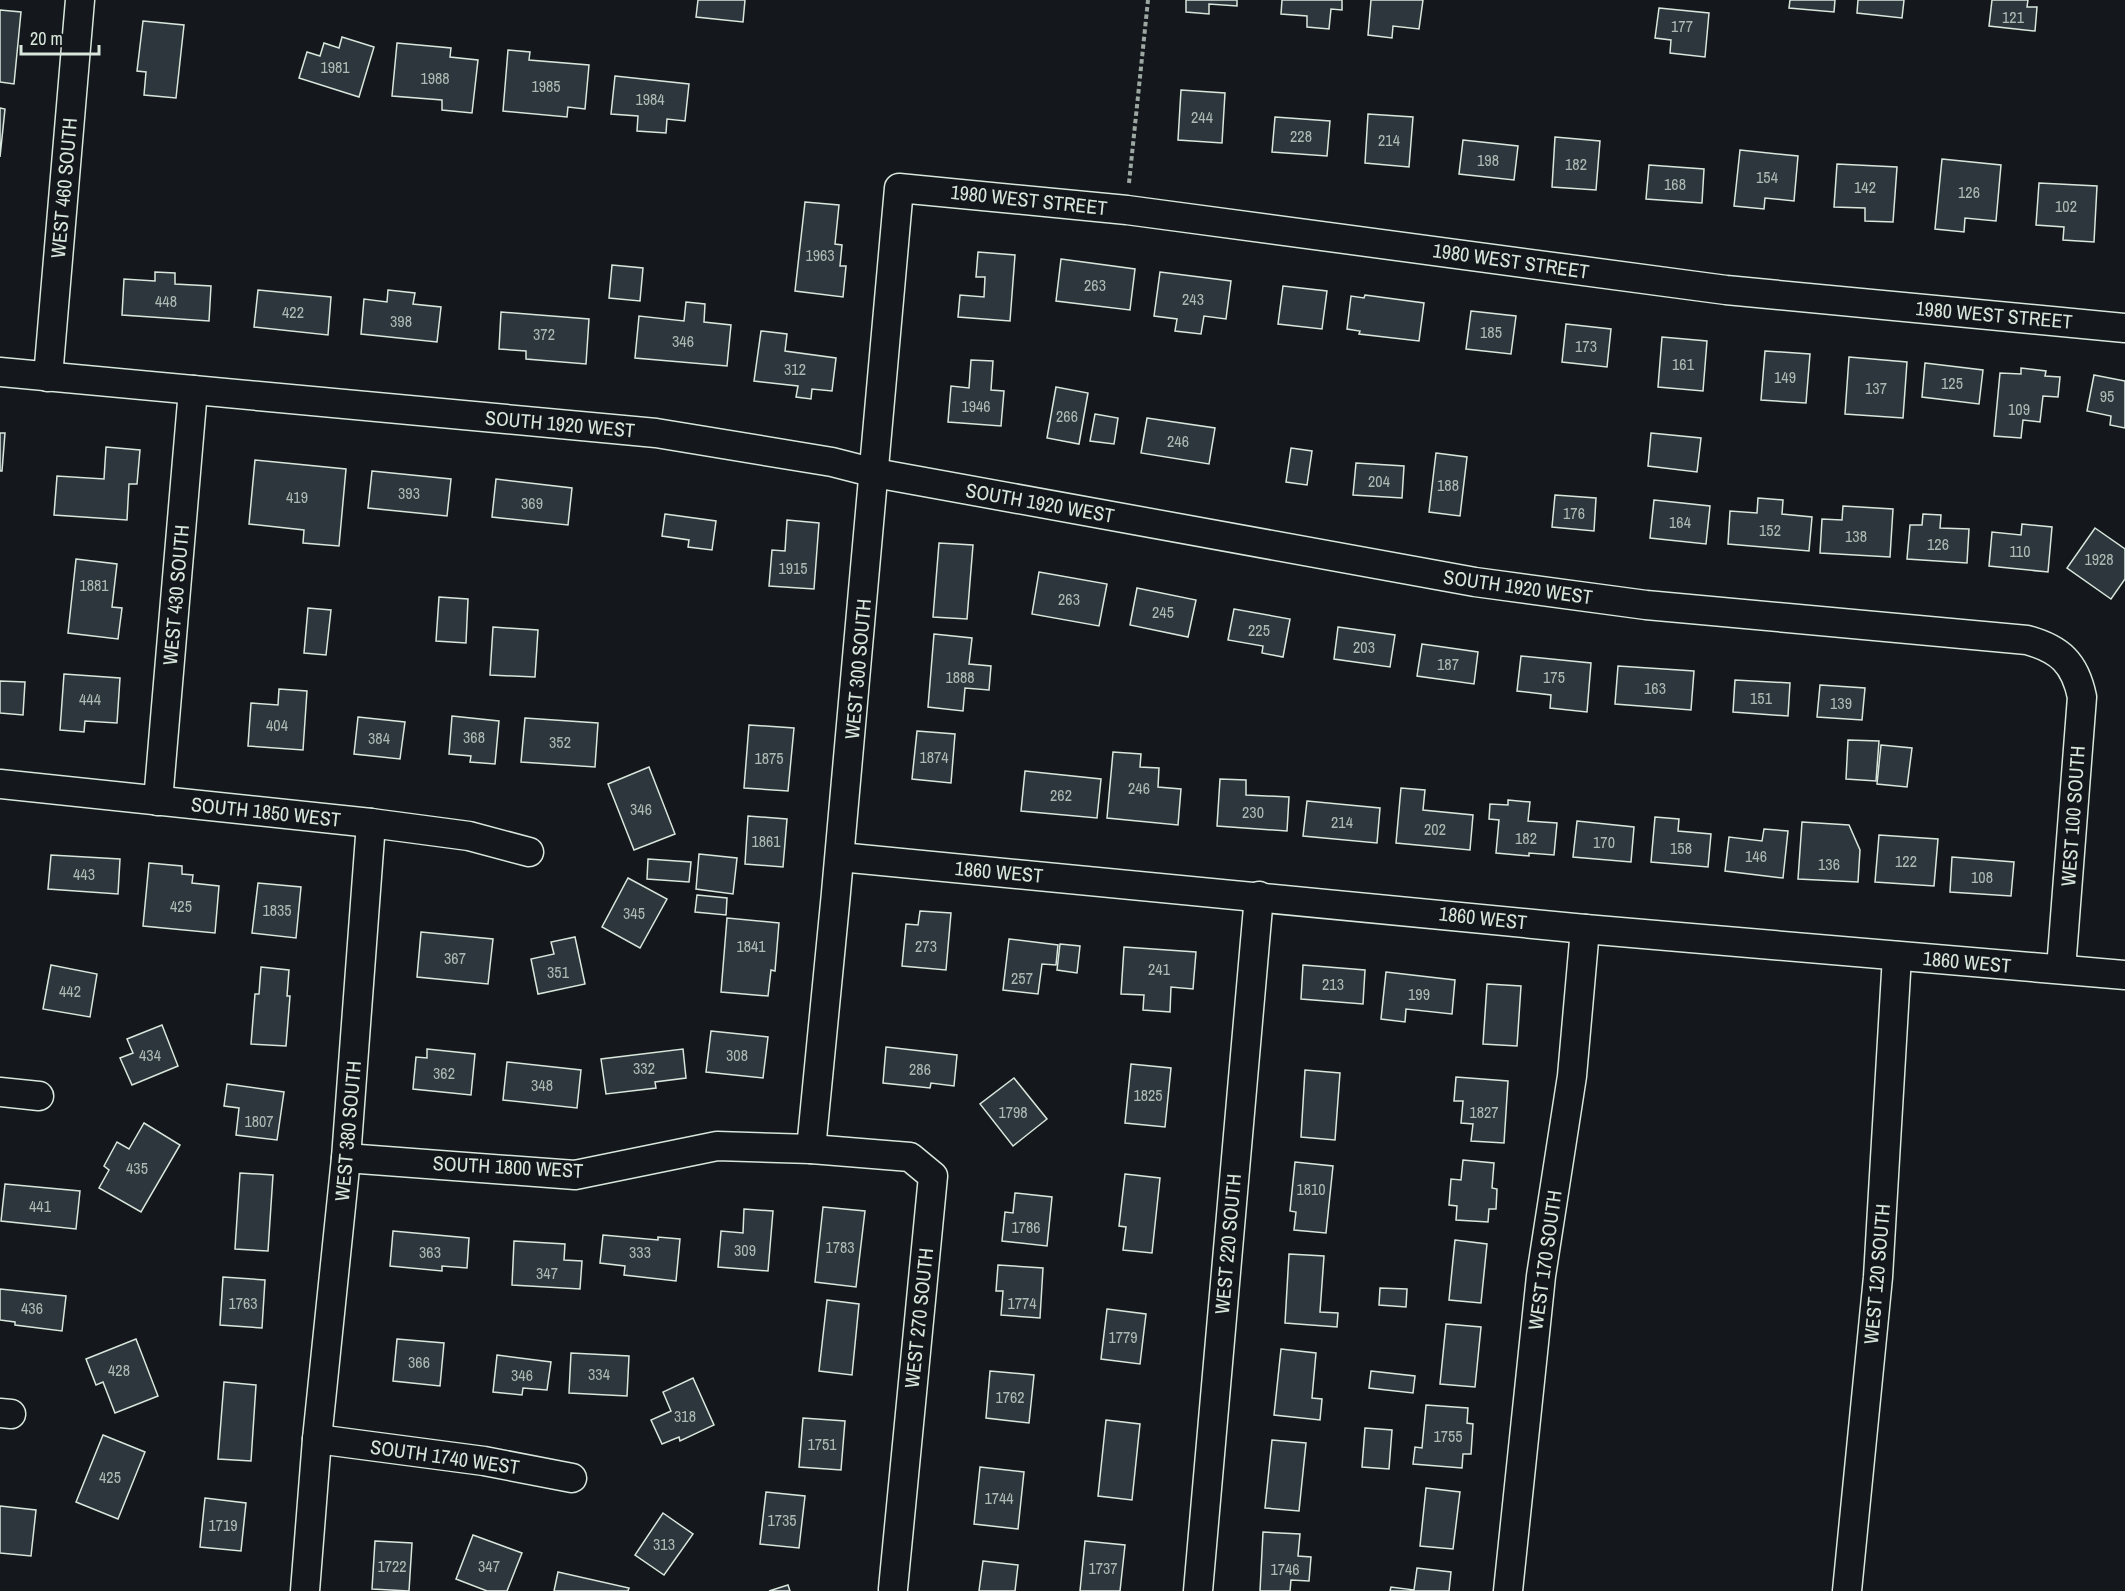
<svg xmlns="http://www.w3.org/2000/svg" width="2125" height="1591" font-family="'Archivo Narrow',sans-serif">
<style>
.building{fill:#2c363c;stroke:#d8e6dc;stroke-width:1.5}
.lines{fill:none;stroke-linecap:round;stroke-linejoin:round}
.minor-casing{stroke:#d8e6dc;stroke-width:31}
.path{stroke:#9da8a2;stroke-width:4;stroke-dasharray:4.5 3;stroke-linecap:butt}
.minor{stroke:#14181c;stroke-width:28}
.labels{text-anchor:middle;stroke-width:4.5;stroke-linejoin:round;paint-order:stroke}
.number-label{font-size:16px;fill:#adbab4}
.street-label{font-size:20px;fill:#d8e6dc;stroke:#14181c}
</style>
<rect width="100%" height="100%" fill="#14181c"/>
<g class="building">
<polygon points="698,0 745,0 743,22 696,17"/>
<polygon points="1186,0 1237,0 1237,6 1209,4 1209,14 1186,12"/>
<polygon points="1282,0 1342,0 1342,10 1331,9 1329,29 1307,27 1307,16 1281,14"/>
<polygon points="1371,0 1423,0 1419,29 1393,26 1392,38 1368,35"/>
<polygon points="1790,0 1835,0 1834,12 1789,8"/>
<polygon points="1858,0 1904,0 1902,18 1857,13"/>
<polygon points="1992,0 2028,0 2027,7 2037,7 2035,31 1989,26"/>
<polygon points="1659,8 1709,13 1705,57 1670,53 1671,40 1655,38"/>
<polygon points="0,10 21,12 14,84 0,82"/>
<polygon points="143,21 184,25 176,98 144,95 146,72 137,71"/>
<polygon points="342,37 374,47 359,97 299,78 307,52 320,56 324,43 339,48"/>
<polygon points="397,43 451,48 450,57 478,60 472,113 442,110 442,100 392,96"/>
<polygon points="508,50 530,52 529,60 589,65 585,109 568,107 567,117 503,111"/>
<polygon points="615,76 689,84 685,121 667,119 666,133 637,131 638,116 611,114"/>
<polygon points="1181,90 1225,93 1222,143 1178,140"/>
<polygon points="0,108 5,109 0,157"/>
<polygon points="1368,114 1413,117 1409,167 1365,163"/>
<polygon points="1275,117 1330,121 1327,156 1272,152"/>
<polygon points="1555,137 1600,141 1596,190 1552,187"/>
<polygon points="1463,140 1518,146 1514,180 1459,174"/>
<polygon points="1740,150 1798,156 1794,201 1765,198 1764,209 1734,206"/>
<polygon points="1942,159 2001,165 1996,221 1965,218 1964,232 1935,229"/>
<polygon points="1837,164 1897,167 1893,222 1865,221 1865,208 1834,207"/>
<polygon points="1649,165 1704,169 1702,203 1646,199"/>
<polygon points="2039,183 2097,186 2094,242 2063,240 2064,227 2036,225"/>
<polygon points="805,202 839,205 835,244 842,245 840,266 846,266 843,297 795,291"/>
<polygon points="978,252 1015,255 1010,321 958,317 960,295 984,297 985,277 976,277"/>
<polygon points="1061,259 1135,269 1130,310 1056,301"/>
<polygon points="612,265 643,268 640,301 609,298"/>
<polygon points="155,272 175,273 175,284 211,286 209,321 122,315 124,279 155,281"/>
<polygon points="1160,272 1231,281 1226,319 1204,316 1201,334 1175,331 1177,319 1154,316"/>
<polygon points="1283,286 1327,291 1322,329 1278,324"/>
<polygon points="258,290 331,297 328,335 254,327"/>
<polygon points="388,290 415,293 413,304 441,307 437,342 361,334 364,299 387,302"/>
<polygon points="1365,295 1424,303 1419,341 1359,334 1360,331 1347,329 1351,296 1364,298"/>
<polygon points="686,302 705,304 704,322 731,325 727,366 635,358 639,316 684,321"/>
<polygon points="1471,311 1516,316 1511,354 1466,349"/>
<polygon points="501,312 589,319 586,364 526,359 526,351 499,349"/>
<polygon points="1566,324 1611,329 1607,367 1562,362"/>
<polygon points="761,331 787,334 785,351 836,358 832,391 812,389 811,399 796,397 798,386 754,381"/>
<polygon points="1662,337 1707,341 1703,391 1658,387"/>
<polygon points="1765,351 1810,354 1806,403 1761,400"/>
<polygon points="1849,357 1907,362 1903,418 1845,414"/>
<polygon points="971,360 993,361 991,390 1004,391 1001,426 948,422 951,386 969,388"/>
<polygon points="1925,363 1983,370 1979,404 1922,397"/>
<polygon points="2021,368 2046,371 2045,376 2060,377 2058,397 2043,396 2040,422 2023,420 2021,438 1994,436 2000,373 2021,374"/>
<polygon points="2094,375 2125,381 2125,428 2110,425 2111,416 2087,411"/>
<polygon points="1056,387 1088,393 1079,444 1047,438"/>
<polygon points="1095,414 1118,418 1114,444 1090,441"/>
<polygon points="1147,418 1215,428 1209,464 1141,453"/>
<polygon points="0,433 5,433 2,471 0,471"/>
<polygon points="1651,433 1701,438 1697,472 1648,466"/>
<polygon points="106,447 140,450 137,484 129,484 127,520 54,515 57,476 104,479"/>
<polygon points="1291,448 1312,451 1307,485 1286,482"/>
<polygon points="1436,453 1467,457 1460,516 1429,512"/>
<polygon points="255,460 346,469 339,546 303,543 304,530 249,524"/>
<polygon points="1356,463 1404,466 1402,498 1353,495"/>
<polygon points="372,471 451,479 447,516 368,508"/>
<polygon points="496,479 572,488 568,525 492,517"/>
<polygon points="1555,495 1596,498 1594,531 1552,527"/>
<polygon points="1758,498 1783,500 1782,514 1812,517 1809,551 1728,544 1730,511 1757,513"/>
<polygon points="1654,500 1710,506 1706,544 1650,538"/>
<polygon points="1843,506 1893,509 1890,557 1820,553 1822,519 1842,520"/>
<polygon points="665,514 716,521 712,550 688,547 689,540 662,536"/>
<polygon points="1923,514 1941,515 1940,528 1969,529 1967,563 1907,559 1910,525 1922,525"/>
<polygon points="787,520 819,523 814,589 769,586 772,550 785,551"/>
<polygon points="2022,524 2052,527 2048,572 1989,566 1992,532 2021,535"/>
<polygon points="2095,528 2125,549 2125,579 2111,599 2067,568"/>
<polygon points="939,543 973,545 967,619 933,617"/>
<polygon points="76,559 117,564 112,607 122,608 118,639 68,633"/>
<polygon points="1039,572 1107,584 1099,626 1032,614"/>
<polygon points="1137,588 1196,600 1188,637 1130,625"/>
<polygon points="439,597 468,599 466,643 436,641"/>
<polygon points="308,608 331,610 326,655 304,653"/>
<polygon points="1234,609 1290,619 1283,657 1262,653 1263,646 1228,640"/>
<polygon points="493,627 538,630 535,677 490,675"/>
<polygon points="1338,627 1395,635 1390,667 1334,659"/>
<polygon points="934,634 972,638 969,664 991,666 989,690 965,688 963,711 928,707"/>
<polygon points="1422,644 1478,652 1474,684 1417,676"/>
<polygon points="1521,656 1591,663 1587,712 1550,708 1551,695 1517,691"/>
<polygon points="1618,666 1694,671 1691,710 1615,704"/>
<polygon points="64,674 120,678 117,723 85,721 84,732 60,730"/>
<polygon points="1735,680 1790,683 1788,716 1733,712"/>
<polygon points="0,681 25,682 23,715 0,713"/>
<polygon points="1820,685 1865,688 1862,720 1817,717"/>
<polygon points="279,689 307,691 303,750 248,746 251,703 278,705"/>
<polygon points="452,716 499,721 495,764 470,762 471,756 449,754"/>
<polygon points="358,717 405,722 400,759 354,754"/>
<polygon points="525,718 598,723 595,767 521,762"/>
<polygon points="749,725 794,728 788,791 744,788"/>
<polygon points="917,731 955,734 951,783 912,779"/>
<polygon points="1848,740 1879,741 1876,781 1846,779"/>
<polygon points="1881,745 1912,748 1907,787 1877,784"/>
<polygon points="1113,752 1141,754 1140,767 1159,768 1158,787 1181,789 1178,825 1107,818"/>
<polygon points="649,767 675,834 634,850 608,784"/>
<polygon points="1025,771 1101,779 1097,818 1021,811"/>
<polygon points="1220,779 1246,780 1246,795 1289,797 1287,831 1217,826"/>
<polygon points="1401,788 1425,790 1423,810 1473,815 1470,850 1396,843"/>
<polygon points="1508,800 1530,802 1528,821 1557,823 1554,855 1529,853 1529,856 1496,853 1499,820 1489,819 1490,804 1508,805"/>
<polygon points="1307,801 1380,808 1377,843 1303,836"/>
<polygon points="748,816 787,819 783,867 745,864"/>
<polygon points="1655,817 1679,819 1678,831 1711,834 1708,867 1651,862"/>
<polygon points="1577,821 1634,827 1631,862 1573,857"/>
<polygon points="1802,822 1849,825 1860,850 1858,882 1798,879"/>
<polygon points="1764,829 1788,831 1783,878 1725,871 1729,837 1762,841"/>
<polygon points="1879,835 1938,839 1934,886 1875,882"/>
<polygon points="699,854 737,858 733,894 696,889"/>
<polygon points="51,855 120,859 118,894 48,889"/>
<polygon points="1952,857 2014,862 2011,896 1950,892"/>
<polygon points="648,859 691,862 689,882 647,879"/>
<polygon points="149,863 182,866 182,874 193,875 192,883 219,886 215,933 143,926"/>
<polygon points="628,878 667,899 640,948 602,927"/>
<polygon points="258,883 301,887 296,938 252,933"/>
<polygon points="697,895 727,898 726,915 695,912"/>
<polygon points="920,911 951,913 946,970 902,966 906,924 918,925"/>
<polygon points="727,918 779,923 775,971 771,970 768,996 721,992"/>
<polygon points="421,932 493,939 488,984 417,977"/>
<polygon points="575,937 585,984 538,994 531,959 554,954 551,942"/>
<polygon points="1009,939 1058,945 1056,965 1042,964 1038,994 1003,990"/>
<polygon points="1060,944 1080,946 1077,973 1057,970"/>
<polygon points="1124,947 1196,952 1193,989 1171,987 1170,1012 1143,1010 1144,995 1121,994"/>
<polygon points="51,965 97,974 90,1017 43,1009"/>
<polygon points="1303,965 1365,970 1363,1004 1301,999"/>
<polygon points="261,967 289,970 287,996 290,996 286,1046 251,1044 255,994 259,994"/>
<polygon points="1386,972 1455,980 1452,1014 1406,1009 1405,1022 1381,1019"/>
<polygon points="1487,984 1521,986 1517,1046 1483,1044"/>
<polygon points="162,1025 178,1066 132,1085 120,1058 133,1053 127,1039"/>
<polygon points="711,1031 768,1037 763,1078 706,1072"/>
<polygon points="886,1047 957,1055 954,1086 931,1083 930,1088 883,1083"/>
<polygon points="427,1049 475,1054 471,1095 413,1089 416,1057 427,1058"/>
<polygon points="683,1049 686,1078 655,1082 656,1088 606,1094 601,1059"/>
<polygon points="507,1062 581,1070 577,1108 503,1100"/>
<polygon points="1131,1064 1171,1068 1165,1127 1125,1123"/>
<polygon points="1305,1070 1340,1073 1335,1140 1301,1137"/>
<polygon points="1456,1077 1508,1081 1504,1143 1471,1141 1473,1124 1461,1123 1463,1101 1454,1101"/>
<polygon points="1014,1078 1047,1119 1013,1146 980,1104"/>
<polygon points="227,1084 284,1092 277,1140 236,1135 239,1108 224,1106"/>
<polygon points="144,1123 180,1145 141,1212 99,1188 109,1170 104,1166 117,1142 129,1149"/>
<polygon points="1463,1160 1494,1163 1492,1188 1497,1189 1496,1209 1489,1209 1488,1222 1456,1220 1457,1206 1449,1205 1451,1179 1461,1180"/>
<polygon points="1295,1162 1333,1166 1326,1233 1294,1230 1296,1212 1290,1211"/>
<polygon points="240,1173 273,1175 268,1251 235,1249"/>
<polygon points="1125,1174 1160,1178 1152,1253 1123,1250 1126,1227 1119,1226"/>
<polygon points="5,1184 80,1191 76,1229 1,1221"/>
<polygon points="1015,1193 1052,1197 1047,1246 1002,1241 1005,1212 1013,1213"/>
<polygon points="823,1207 865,1211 856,1287 815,1282"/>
<polygon points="744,1209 773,1211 768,1271 718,1267 721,1231 743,1233"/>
<polygon points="393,1231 469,1238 467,1268 442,1266 442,1271 390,1266"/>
<polygon points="603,1235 658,1240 658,1237 680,1239 676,1281 624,1275 625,1266 600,1263"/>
<polygon points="1455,1240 1487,1244 1481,1303 1449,1300"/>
<polygon points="514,1241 565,1244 564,1260 582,1261 580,1289 512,1285"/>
<polygon points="1289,1254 1324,1256 1320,1312 1338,1313 1337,1327 1285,1323"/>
<polygon points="998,1265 1043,1268 1040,1318 1001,1315 1003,1291 996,1291"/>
<polygon points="223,1277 265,1280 262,1328 220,1325"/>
<polygon points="1380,1288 1407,1289 1406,1307 1379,1305"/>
<polygon points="0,1289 66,1296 62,1331 15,1325 15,1322 0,1320"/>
<polygon points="827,1300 859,1304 852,1375 819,1371"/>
<polygon points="1107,1309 1146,1314 1140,1364 1101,1359"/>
<polygon points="1446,1324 1481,1327 1475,1387 1440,1384"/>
<polygon points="136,1339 158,1396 115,1413 103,1382 96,1385 86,1359"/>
<polygon points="397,1339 444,1343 440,1386 393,1381"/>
<polygon points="1281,1349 1316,1353 1312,1398 1322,1399 1320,1420 1274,1415"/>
<polygon points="571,1353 629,1356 627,1396 569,1393"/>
<polygon points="497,1355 551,1362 547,1390 523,1388 522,1395 493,1392"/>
<polygon points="990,1371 1034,1375 1029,1423 986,1418"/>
<polygon points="1371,1371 1415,1376 1413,1393 1369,1388"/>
<polygon points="693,1378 714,1425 680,1441 679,1437 662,1444 651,1420 671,1411 663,1392"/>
<polygon points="224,1382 256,1385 251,1461 218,1459"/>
<polygon points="1426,1405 1468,1408 1467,1423 1473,1424 1471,1454 1463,1454 1462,1468 1413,1464 1415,1447 1422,1448"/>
<polygon points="803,1418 845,1421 841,1470 799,1467"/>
<polygon points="1106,1420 1140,1424 1132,1500 1098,1496"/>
<polygon points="1365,1428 1392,1430 1389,1469 1362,1467"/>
<polygon points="103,1435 145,1452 118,1519 76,1502"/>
<polygon points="1272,1440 1306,1443 1299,1511 1265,1508"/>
<polygon points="980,1467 1024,1472 1018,1529 974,1524"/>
<polygon points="1426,1488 1460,1492 1453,1549 1420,1546"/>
<polygon points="766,1492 805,1496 799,1548 760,1544"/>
<polygon points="205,1498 246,1503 241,1551 200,1547"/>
<polygon points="0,1506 36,1510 31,1556 0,1553"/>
<polygon points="663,1513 693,1534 664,1575 635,1555"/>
<polygon points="1263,1532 1300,1534 1298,1556 1311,1557 1309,1581 1291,1580 1290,1591 1260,1591"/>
<polygon points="473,1535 522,1553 507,1591 487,1591 456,1579"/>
<polygon points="375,1541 412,1543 409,1591 372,1589"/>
<polygon points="1085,1541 1125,1545 1120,1591 1080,1591"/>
<polygon points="983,1561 1018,1565 1015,1591 979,1591"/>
<polygon points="1417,1568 1451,1572 1449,1591 1390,1591 1391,1587 1414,1590"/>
<polygon points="558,1572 629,1588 628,1591 554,1591"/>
<polygon points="788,1585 790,1591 769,1591"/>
</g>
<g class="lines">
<g class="minor-casing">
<g id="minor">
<path d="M0 372 656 433 832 462 875 473 1475 582 1646 605 2027 640C2060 649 2075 663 2082 697L2061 969"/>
<polyline points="48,377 80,0"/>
<polyline points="0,784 371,823 469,836 529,852"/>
<polyline points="158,801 193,390"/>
<polyline points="840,857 1585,929 2125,975"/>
<polyline points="0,1092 39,1096"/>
<path d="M811 1149C843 829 872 509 899 188L1127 210 1726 290 2125 328"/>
<polyline points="346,1158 575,1175 717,1146 811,1149 910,1157 933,1176 893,1589"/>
<polyline points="0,1413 11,1414"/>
<polyline points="317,1439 484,1461 572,1478"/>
<polyline points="305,1591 317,1439 346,1158 371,823"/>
<polyline points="1198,1591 1259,896"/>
<polyline points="1508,1591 1541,1276 1572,1076 1585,929"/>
<polyline points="1847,1591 1878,1277 1897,956"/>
</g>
</g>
<polyline class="path" points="1129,183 1148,0"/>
<use href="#minor" class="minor"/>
</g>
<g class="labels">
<g class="number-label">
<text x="2013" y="23">121</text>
<text x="1682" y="32">177</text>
<text x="335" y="73">1981</text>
<text x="435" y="84">1988</text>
<text x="546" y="92">1985</text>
<text x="650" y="105">1984</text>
<text x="1202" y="123">244</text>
<text x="1301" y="142">228</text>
<text x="1389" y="146">214</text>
<text x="1488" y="166">198</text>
<text x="1576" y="170">182</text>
<text x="1767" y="183">154</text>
<text x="1675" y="190">168</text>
<text x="1865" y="193">142</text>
<text x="1969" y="198">126</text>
<text x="2066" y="212">102</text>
<text x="820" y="261">1963</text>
<text x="1095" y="291">263</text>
<text x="1193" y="305">243</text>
<text x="166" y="307">448</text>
<text x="293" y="318">422</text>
<text x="401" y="327">398</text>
<text x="1491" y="338">185</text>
<text x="544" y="340">372</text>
<text x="683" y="347">346</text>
<text x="1586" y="352">173</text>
<text x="1683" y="370">161</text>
<text x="795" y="375">312</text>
<text x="1785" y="383">149</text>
<text x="1952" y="389">125</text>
<text x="1876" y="394">137</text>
<text x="2107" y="402">95</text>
<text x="976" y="412">1946</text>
<text x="2019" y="415">109</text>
<text x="1067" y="422">266</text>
<text x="1178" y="447">246</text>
<text x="1379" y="487">204</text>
<text x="1448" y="491">188</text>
<text x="409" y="499">393</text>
<text x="297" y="503">419</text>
<text x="532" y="509">369</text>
<text x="1574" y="519">176</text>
<text x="1680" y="528">164</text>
<text x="1770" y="536">152</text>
<text x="1856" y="542">138</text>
<text x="1938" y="550">126</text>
<text x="2020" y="557">110</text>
<text x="2099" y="565">1928</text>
<text x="793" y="574">1915</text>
<text x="94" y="591">1881</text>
<text x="1069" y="605">263</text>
<text x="1163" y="618">245</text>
<text x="1259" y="636">225</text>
<text x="1364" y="653">203</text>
<text x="1448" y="670">187</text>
<text x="960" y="683">1888</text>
<text x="1554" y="683">175</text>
<text x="1655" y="694">163</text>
<text x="1761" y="704">151</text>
<text x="90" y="705">444</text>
<text x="1841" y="709">139</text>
<text x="277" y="731">404</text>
<text x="474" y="743">368</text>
<text x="379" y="744">384</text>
<text x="560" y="748">352</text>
<text x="934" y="763">1874</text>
<text x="769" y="764">1875</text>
<text x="1139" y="794">246</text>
<text x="1061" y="801">262</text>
<text x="641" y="815">346</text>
<text x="1253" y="818">230</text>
<text x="1342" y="828">214</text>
<text x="1435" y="835">202</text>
<text x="1526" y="844">182</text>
<text x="766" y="847">1861</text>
<text x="1604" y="848">170</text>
<text x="1681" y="854">158</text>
<text x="1756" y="862">146</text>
<text x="1906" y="867">122</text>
<text x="1829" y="870">136</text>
<text x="84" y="880">443</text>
<text x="1982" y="883">108</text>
<text x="181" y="912">425</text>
<text x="277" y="916">1835</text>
<text x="634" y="919">345</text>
<text x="751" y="952">1841</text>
<text x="926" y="952">273</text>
<text x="455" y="964">367</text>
<text x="1159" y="975">241</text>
<text x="558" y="978">351</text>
<text x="1022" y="984">257</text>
<text x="1333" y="990">213</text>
<text x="70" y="997">442</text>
<text x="1419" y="1000">199</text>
<text x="150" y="1061">434</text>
<text x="737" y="1061">308</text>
<text x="644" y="1074">332</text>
<text x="920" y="1075">286</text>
<text x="444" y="1079">362</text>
<text x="542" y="1091">348</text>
<text x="1148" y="1101">1825</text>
<text x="1013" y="1118">1798</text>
<text x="1484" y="1118">1827</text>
<text x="259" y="1127">1807</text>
<text x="137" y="1174">435</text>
<text x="1311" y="1195">1810</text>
<text x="40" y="1212">441</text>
<text x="1026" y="1233">1786</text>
<text x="840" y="1253">1783</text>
<text x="745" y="1256">309</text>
<text x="430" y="1258">363</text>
<text x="640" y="1258">333</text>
<text x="547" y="1279">347</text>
<text x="243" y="1309">1763</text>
<text x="1022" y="1309">1774</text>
<text x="32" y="1314">436</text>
<text x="1123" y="1343">1779</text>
<text x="419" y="1368">366</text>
<text x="119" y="1376">428</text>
<text x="599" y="1380">334</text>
<text x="522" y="1381">346</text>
<text x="1010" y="1403">1762</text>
<text x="685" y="1422">318</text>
<text x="1448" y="1442">1755</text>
<text x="822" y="1450">1751</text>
<text x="110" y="1483">425</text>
<text x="999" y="1504">1744</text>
<text x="782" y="1526">1735</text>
<text x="223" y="1531">1719</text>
<text x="664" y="1550">313</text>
<text x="392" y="1572">1722</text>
<text x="489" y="1572">347</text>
<text x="1103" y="1574">1737</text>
<text x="1285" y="1575">1746</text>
</g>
<g class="street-label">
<text transform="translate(64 188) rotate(-85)" y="7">WEST 460 SOUTH</text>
<text transform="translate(1029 200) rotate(6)" y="7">1980 WEST STREET</text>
<text transform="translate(1511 261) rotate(8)" y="7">1980 WEST STREET</text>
<text transform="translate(1994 315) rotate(5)" y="7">1980 WEST STREET</text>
<text transform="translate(560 424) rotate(5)" y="7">SOUTH 1920 WEST</text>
<text transform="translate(1040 503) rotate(10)" y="7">SOUTH 1920 WEST</text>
<text transform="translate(1518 587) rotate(8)" y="7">SOUTH 1920 WEST</text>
<text transform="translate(176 595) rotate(-85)" y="7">WEST 430 SOUTH</text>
<text transform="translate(858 669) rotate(-85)" y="7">WEST 300 SOUTH</text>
<text transform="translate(266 812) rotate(6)" y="7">SOUTH 1850 WEST</text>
<text transform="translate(2073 816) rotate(-86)" y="7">WEST 100 SOUTH</text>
<text transform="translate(999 872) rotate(5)" y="7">1860 WEST</text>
<text transform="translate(1483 918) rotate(6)" y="7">1860 WEST</text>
<text transform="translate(1967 962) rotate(5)" y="7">1860 WEST</text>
<text transform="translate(348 1131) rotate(-85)" y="7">WEST 380 SOUTH</text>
<text transform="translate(508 1167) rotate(3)" y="7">SOUTH 1800 WEST</text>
<text transform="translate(1228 1244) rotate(-85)" y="7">WEST 220 SOUTH</text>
<text transform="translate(1545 1260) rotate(-82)" y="7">WEST 170 SOUTH</text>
<text transform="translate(1877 1274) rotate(-85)" y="7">WEST 120 SOUTH</text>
<text transform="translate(919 1318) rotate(-84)" y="7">WEST 270 SOUTH</text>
<text transform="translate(445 1457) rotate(8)" y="7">SOUTH 1740 WEST</text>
</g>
</g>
<path d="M21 45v9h78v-9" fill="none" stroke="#d8e6dc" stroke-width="3"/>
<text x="30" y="45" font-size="18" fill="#d8e6dc" stroke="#14181c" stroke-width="4.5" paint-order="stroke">20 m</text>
</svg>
